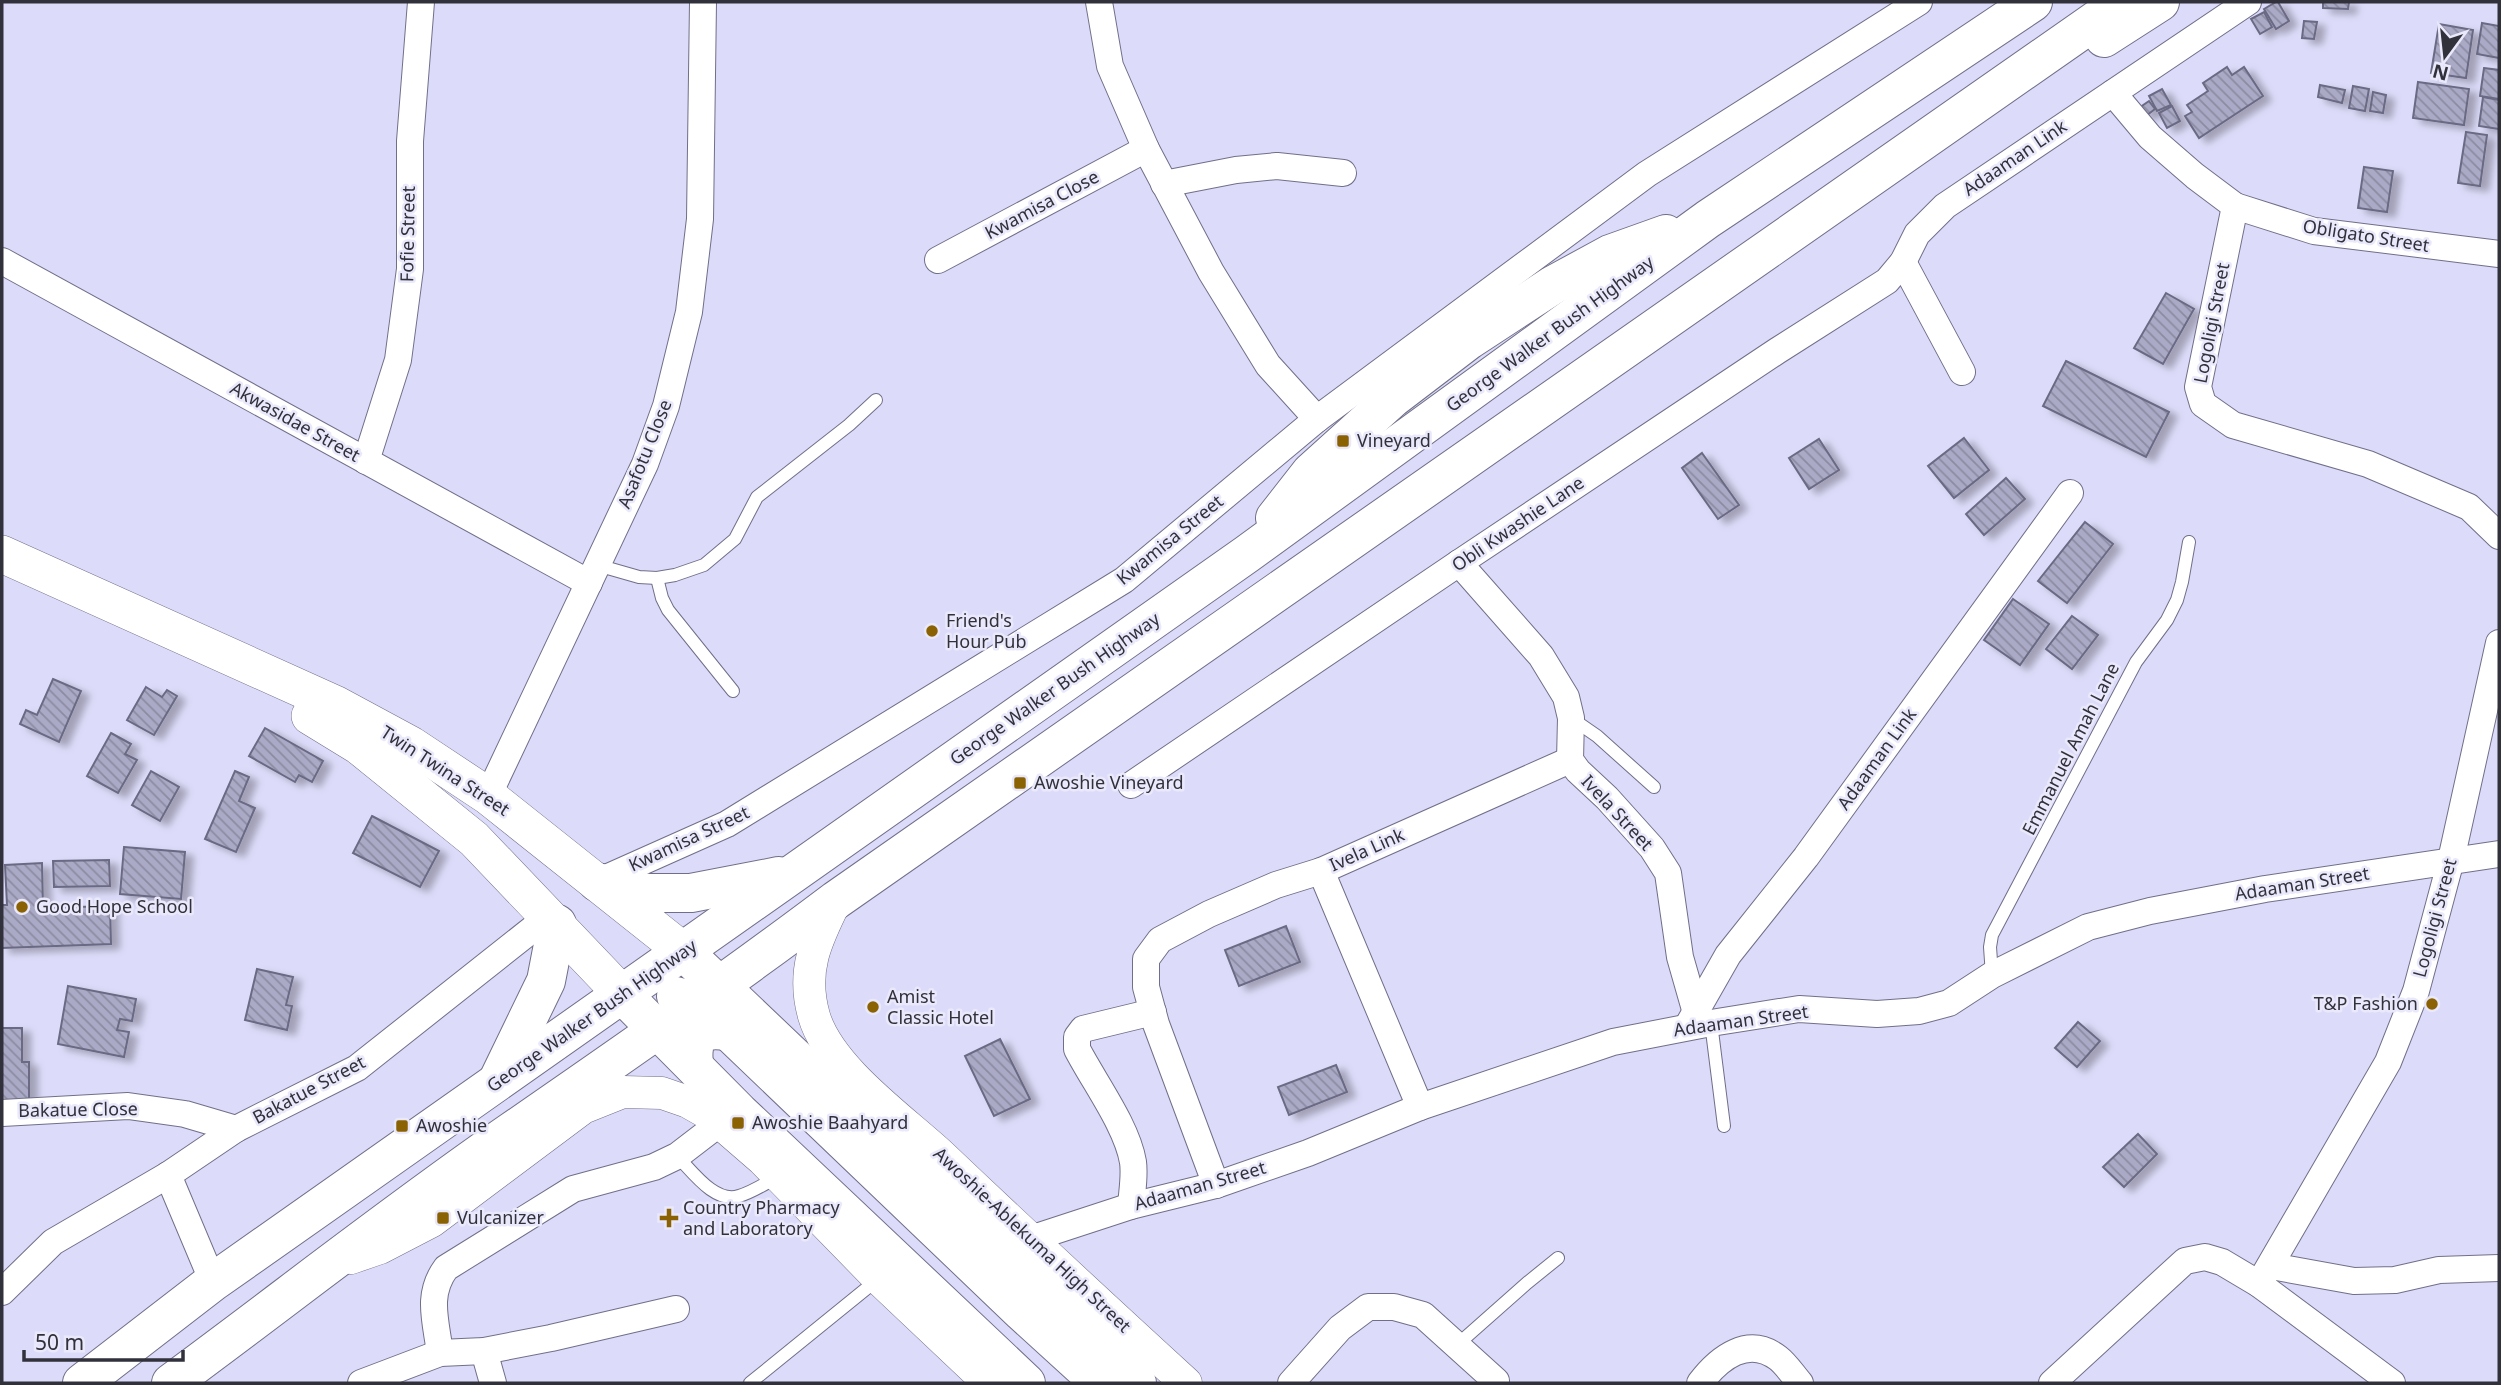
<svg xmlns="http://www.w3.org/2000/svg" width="2501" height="1385" font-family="'Noto Sans',sans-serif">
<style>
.building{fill:url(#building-back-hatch);stroke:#6b6a84;stroke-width:2;filter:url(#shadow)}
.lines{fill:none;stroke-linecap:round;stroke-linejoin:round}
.service-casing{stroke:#706f89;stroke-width:14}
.minor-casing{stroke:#706f89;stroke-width:28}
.tertiary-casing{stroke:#706f89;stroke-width:33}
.secondary-casing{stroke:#706f89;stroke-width:38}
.primary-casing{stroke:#706f89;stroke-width:40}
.trunk-casing{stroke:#706f89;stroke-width:40}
.service{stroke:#fff;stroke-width:12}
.minor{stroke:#fff;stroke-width:26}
.tertiary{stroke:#fff;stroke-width:32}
.secondary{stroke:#fff;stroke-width:37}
.primary{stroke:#fff;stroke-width:38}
.trunk{stroke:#fff;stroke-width:38}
.poi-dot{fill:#8b6203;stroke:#eae9fb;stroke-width:2.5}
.labels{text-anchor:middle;stroke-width:5;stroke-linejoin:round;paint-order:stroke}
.street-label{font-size:18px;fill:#31313c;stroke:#eae9fb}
.poi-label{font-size:18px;fill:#31313c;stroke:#eae9fb;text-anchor:start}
</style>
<defs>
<pattern id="building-back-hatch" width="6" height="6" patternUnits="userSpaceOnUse" patternTransform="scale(1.75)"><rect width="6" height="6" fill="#abaac6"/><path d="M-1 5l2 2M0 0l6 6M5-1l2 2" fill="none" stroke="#8c8ba2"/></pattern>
<filter id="shadow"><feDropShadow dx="8" dy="4.5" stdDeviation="3.5" flood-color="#0004"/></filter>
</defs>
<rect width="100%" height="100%" fill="#dcdbf9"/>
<g class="building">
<polygon points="2276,2 2278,2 2289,21 2276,29 2264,9"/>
<polygon points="2323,2 2349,2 2348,9 2323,8"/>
<polygon points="2264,12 2272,27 2260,34 2251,19"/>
<polygon points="2304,21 2317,22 2314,39 2302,38"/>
<polygon points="2482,23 2499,26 2499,58 2477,54"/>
<polygon points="2439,24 2473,30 2466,78 2431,73"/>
<polygon points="2227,67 2232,75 2244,67 2263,96 2199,138 2185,116 2192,112 2187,105 2208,91 2203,83"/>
<polygon points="2484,68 2499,70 2499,99 2480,96"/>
<polygon points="2418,82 2469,89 2464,125 2413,118"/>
<polygon points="2320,85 2345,90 2342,103 2318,97"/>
<polygon points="2353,86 2369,89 2365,111 2349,108"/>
<polygon points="2162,89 2171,105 2157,111 2149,96"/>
<polygon points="2373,92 2386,95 2383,113 2370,111"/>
<polygon points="2483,97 2499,100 2499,129 2479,126"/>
<polygon points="2149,101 2155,109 2146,116 2139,108"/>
<polygon points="2172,106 2180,121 2167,128 2159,113"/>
<polygon points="2466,132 2487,135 2480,186 2458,183"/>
<polygon points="2364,167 2393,171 2387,212 2358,208"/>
<polygon points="2166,293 2194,309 2163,364 2134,348"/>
<polygon points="2066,361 2169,412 2146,457 2043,406"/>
<polygon points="1964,438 1989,470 1954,498 1928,466"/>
<polygon points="1819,439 1839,470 1809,489 1789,458"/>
<polygon points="1702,453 1739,505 1718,519 1682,468"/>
<polygon points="2006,478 2025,499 1984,535 1966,514"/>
<polygon points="2085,522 2113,544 2067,603 2038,581"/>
<polygon points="2013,599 2049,624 2020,665 1984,640"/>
<polygon points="2072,616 2098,635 2072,669 2046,649"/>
<polygon points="53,679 81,691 59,742 20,724 26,710 37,715"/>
<polygon points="146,687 162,697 167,690 177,696 154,735 127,720"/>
<polygon points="265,728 323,761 312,782 299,775 295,782 249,756"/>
<polygon points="111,733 131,744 125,754 137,760 118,793 87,776"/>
<polygon points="151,771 179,787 160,821 132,805"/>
<polygon points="235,771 249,777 239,801 255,808 236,852 205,839"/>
<polygon points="372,816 439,851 420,887 353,853"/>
<polygon points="124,847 185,852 181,899 120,894"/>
<polygon points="109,860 110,886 54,887 53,861"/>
<polygon points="42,863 43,908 110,906 111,944 2,948 2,905 7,905 5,865"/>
<polygon points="1286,926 1300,962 1239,986 1225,950"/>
<polygon points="257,969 293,977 286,1005 292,1006 287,1030 245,1020"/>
<polygon points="68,986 136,999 132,1021 120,1019 117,1030 129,1032 124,1057 58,1044"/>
<polygon points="2078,1022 2100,1041 2077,1067 2055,1048"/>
<polygon points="2,1028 22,1028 22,1062 29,1062 29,1101 2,1101"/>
<polygon points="1000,1039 1030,1099 994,1116 965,1056"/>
<polygon points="1336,1065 1347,1092 1289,1115 1278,1087"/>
<polygon points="2138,1134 2157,1154 2124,1187 2103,1167"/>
</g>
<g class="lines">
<g class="service-casing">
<g id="service">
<polyline points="597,565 639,577 657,578 675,575 704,565 735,539 757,497 849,425 876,400"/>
<polyline points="657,578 662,598 668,610 733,691"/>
<polyline points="1571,718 1597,736 1654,787"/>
<polyline points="1992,975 1990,947 1992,935 2136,662 2167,620 2177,600 2182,582 2189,542"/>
<polyline points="1711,1023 1724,1126"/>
<path d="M677 1156C692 1171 715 1204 739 1196 753 1192 766 1183 779 1176"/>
<polyline points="1457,1345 1527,1283 1558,1258"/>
<polyline points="750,1383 877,1280"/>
</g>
</g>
<g class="minor-casing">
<g id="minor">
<polyline points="1099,2 1110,66 1146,149 1211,272 1268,365 1317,419"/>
<polyline points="2113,93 2150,137 2195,176 2235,206 2198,387 2203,404 2233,425 2368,464 2469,507 2499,536"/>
<polyline points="1164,184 1236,170 1277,166 1343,173"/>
<polyline points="2235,206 2314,231 2499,254"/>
<polyline points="938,260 1146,149"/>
<polyline points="2,261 589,583"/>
<polyline points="1903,262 1962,372"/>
<polyline points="366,461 398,360 410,269 410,141 421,2"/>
<polyline points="1459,563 1541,656 1566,697 1571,718 1570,760 1578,771 1607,798 1652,848 1668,873 1680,957 1696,1013"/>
<polyline points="1131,785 1459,563 1777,351 1887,281 1903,262 1917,234 1945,206 2248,2"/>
<polyline points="488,796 645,464 666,406 689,312 700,219 703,2"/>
<polyline points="1321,871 1420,1107"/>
<polyline points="597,882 727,824 1124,580 1317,419 1647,174 1919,2"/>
<polyline points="1687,1027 1728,955 1806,857 2070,493"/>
<polyline points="2,1113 128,1106 185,1114 236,1129"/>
<polyline points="168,1175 213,1282"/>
<polyline points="1216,1185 1156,1024 1146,987 1146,959 1160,940 1209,914 1276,885 1321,871 1570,760"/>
<path d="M1131 1206C1132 1192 1135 1176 1133 1162 1127 1126 1094 1082 1077 1049V1037L1083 1029 1153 1012"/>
<polyline points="1030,1239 1131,1206 1216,1185 1308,1153 1420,1107 1613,1042 1711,1023 1799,1009 1877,1014 1919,1011 1949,1003 1992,975 2088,927 2150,911 2265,889 2499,854"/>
<polyline points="2271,1266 2354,1281 2395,1280 2439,1270 2499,1268"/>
<polyline points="2259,1284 2388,1062 2416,991 2451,860 2499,643"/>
<polyline points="2,1292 53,1242 168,1175 236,1129 357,1068 549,916"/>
<polyline points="484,1351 493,1383"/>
<path d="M440 1353C436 1321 426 1295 446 1268L573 1189 654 1167 677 1156 720 1123"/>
<polyline points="361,1383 440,1353 484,1351 551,1338 676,1309"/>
<polyline points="1291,1383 1340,1328 1368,1307 1394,1307 1423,1315 1496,1381"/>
<path d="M1700 1383C1719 1358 1748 1335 1778 1358 1786 1364 1793 1375 1800 1383"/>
<polyline points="2052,1383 2185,1261 2205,1257 2222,1262 2259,1284 2392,1383"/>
</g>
</g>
<g class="tertiary-casing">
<g id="tertiary">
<path d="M836 900C816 940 801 971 814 1016 829 1068 902 1119 941 1155 1022 1232 1104 1308 1186 1383"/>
<polyline points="351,1258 380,1248 432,1221 583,1108 623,1092 662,1093 688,1102 711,1115 763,1160 879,1279 989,1383"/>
</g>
</g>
<g class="secondary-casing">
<g id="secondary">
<polyline points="2,554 335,704 411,745 488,796 683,951"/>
<polyline points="310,716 359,746 474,839 622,994"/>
</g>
</g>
<g class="primary-casing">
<g id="primary">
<polyline points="683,951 1137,1383"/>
<polyline points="622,994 739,1112 1026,1383"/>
</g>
</g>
<g class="trunk-casing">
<g id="trunk">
<polyline points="2104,38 2160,2"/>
<polyline points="1275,518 1311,472 1393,398 1469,340 1553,285 1610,254 1666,234"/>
<polyline points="597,882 648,893 691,893 779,876"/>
<polyline points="676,996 698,1002 1022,1312 1100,1383"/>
<path d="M694 1065C691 1036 700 1026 730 1032"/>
<polyline points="499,1078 546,981 557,924"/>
<polyline points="82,1383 213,1282 1247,554 1708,219 2033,2"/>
<path d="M171 1383C285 1299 396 1211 512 1131 622 1055 730 980 836 900L2122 2"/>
</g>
</g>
<use href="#service" class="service"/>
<use href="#minor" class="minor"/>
<use href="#tertiary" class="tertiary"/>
<use href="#secondary" class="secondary"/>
<use href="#primary" class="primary"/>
<use href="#trunk" class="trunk"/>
</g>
<g class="poi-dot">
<rect x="1336" y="434" width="14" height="14" rx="3.5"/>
<circle cx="932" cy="631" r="7"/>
<rect x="1013" y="776" width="14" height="14" rx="3.5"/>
<circle cx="22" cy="907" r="7"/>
<circle cx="2432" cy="1004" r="7"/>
<circle cx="873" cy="1007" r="7"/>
<rect x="731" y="1116" width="14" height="14" rx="3.5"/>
<rect x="395" y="1119" width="14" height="14" rx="3.5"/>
<rect x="436" y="1211" width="14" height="14" rx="3.5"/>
<path d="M665.5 1207.5h7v7h7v7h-7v7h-7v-7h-7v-7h7z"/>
</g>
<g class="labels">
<g class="street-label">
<text transform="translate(2015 158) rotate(-34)" y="6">Adaaman Link</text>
<text transform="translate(1042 205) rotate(-28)" y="6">Kwamisa Close</text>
<text transform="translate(408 234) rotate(-89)" y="6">Fofie Street</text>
<text transform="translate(2366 236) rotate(9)" y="6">Obligato Street</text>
<text transform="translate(2212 323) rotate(-79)" y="6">Logoligi Street</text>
<text transform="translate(1550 334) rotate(-36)" y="6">George Walker Bush Highway</text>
<text transform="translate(295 422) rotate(29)" y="6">Akwasidae Street</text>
<text transform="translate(645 454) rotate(-68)" y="6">Asafotu Close</text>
<text transform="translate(1518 524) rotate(-34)" y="6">Obli Kwashie Lane</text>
<text transform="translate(1170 540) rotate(-39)" y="6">Kwamisa Street</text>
<text transform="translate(1055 689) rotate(-35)" y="6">George Walker Bush Highway</text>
<text transform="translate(2071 749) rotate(-63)" y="6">Emmanuel Amah Lane</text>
<text transform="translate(1877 759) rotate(-54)" y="6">Adaaman Link</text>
<text transform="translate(445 771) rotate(33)" y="6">Twin Twina Street</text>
<text transform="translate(1617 813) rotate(47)" y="6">Ivela Street</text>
<text transform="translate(689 839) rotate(-25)" y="6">Kwamisa Street</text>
<text transform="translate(1367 850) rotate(-24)" y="6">Ivela Link</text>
<text transform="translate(2302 884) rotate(-9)" y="6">Adaaman Street</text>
<text transform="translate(2435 918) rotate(-75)" y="6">Logoligi Street</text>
<text transform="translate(592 1016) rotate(-35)" y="6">George Walker Bush Highway</text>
<text transform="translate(1741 1021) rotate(-8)" y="6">Adaaman Street</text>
<text transform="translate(309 1090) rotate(-28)" y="6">Bakatue Street</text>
<text transform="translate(78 1110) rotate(-1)" y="6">Bakatue Close</text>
<text transform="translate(1200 1186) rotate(-16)" y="6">Adaaman Street</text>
<text transform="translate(1032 1240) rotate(43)" y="6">Awoshie-Ablekuma High Street</text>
</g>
<g class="poi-label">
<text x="1357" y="447">Vineyard</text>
<text x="946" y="627">Friend's<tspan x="946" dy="21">Hour Pub</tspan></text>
<text x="1034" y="789">Awoshie Vineyard</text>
<text x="36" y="913">Good Hope School</text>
<text x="887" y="1003">Amist<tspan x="887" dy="21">Classic Hotel</tspan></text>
<text x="2418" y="1010" text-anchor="end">T&amp;P Fashion</text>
<text x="752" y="1129">Awoshie Baahyard</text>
<text x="416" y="1132">Awoshie</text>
<text x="683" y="1214">Country Pharmacy<tspan x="683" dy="21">and Laboratory</tspan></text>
<text x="457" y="1224">Vulcanizer</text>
</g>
</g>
<rect width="2501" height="1385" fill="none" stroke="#31313c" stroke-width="7"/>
<g transform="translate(2445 56) rotate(195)" stroke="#eae9fb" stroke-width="5" paint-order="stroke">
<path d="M0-5L12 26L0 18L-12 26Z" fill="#31313c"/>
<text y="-10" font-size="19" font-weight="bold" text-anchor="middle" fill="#31313c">N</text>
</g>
<path d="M24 1350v10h159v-10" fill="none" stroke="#31313c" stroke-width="3.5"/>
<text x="35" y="1350" font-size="21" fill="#31313c" stroke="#eae9fb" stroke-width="5" paint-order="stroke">50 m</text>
</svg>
